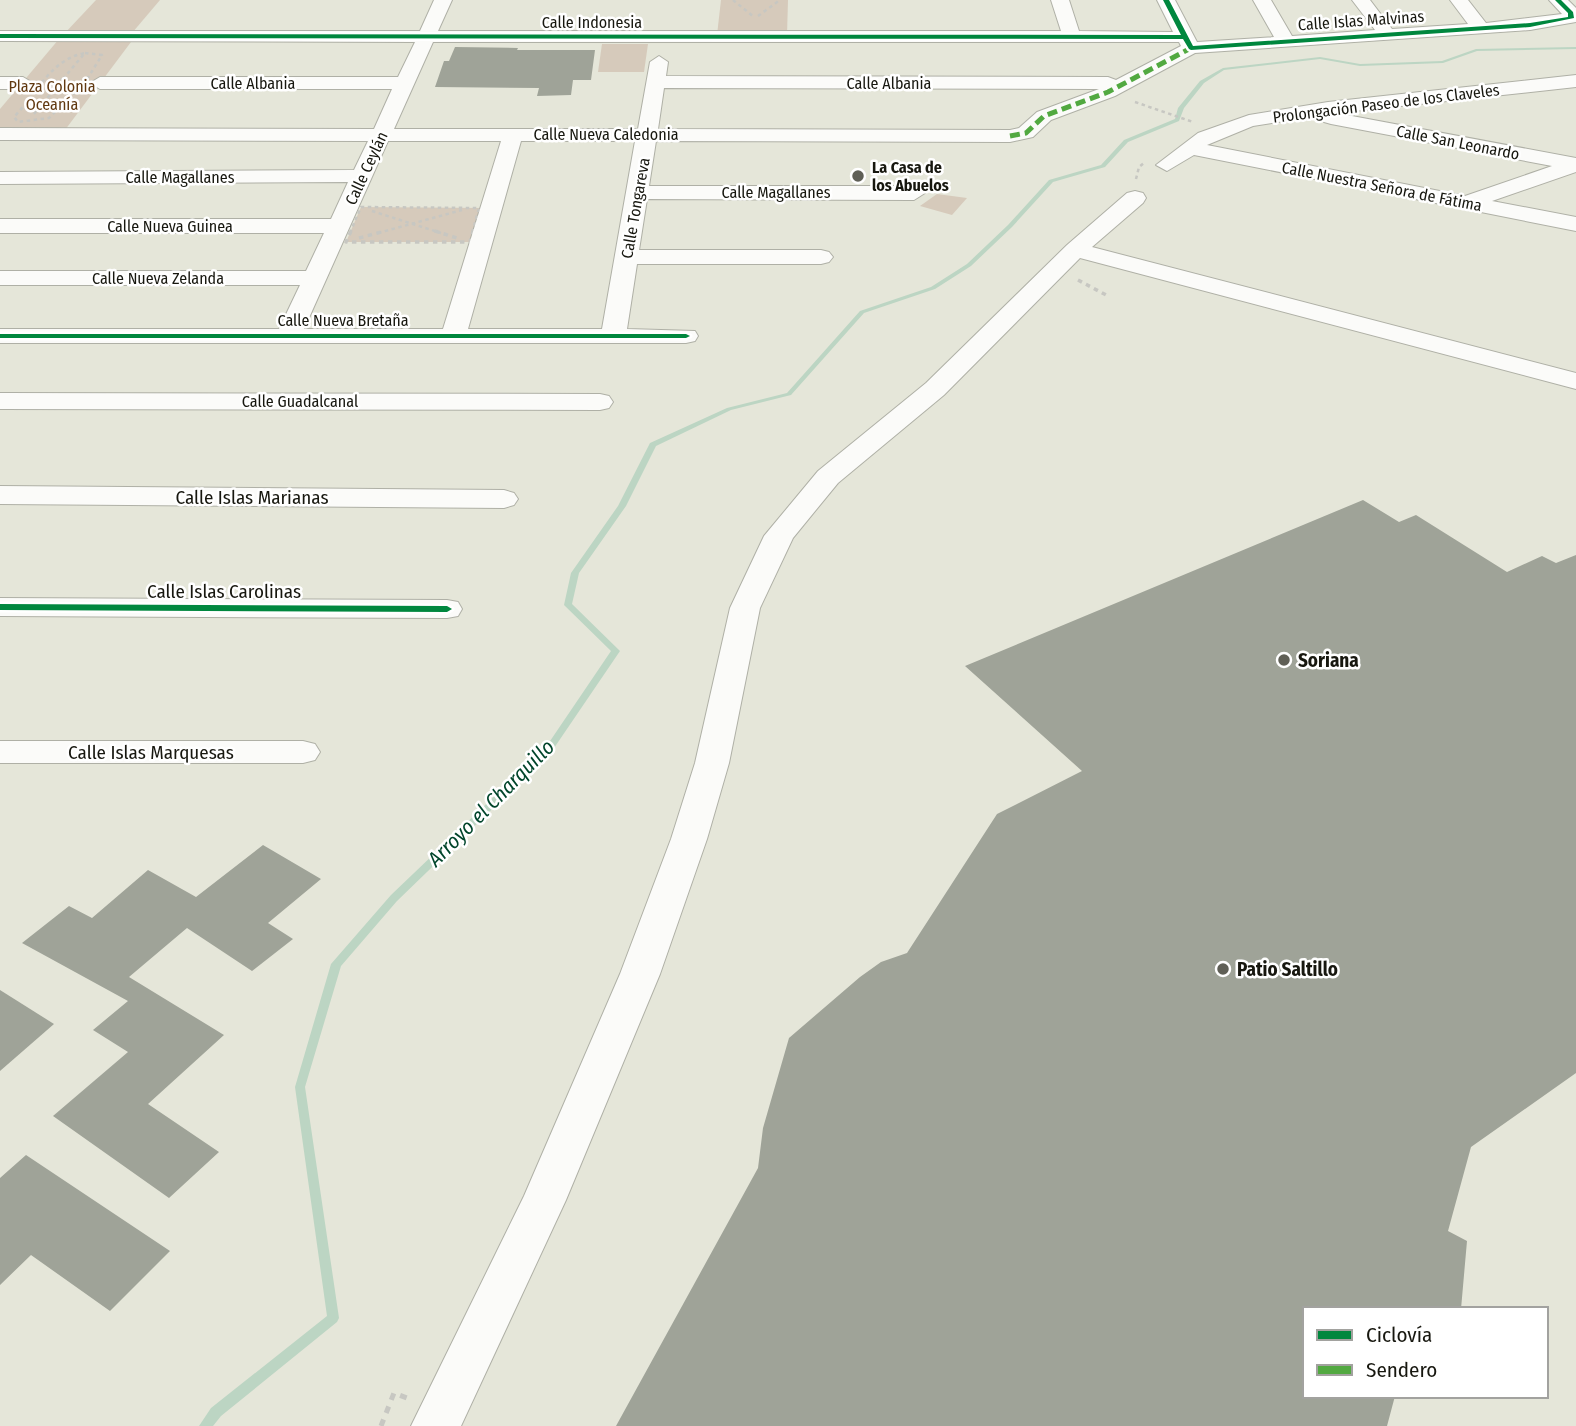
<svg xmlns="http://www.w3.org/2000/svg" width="1576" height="1426" font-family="'Fira Sans Condensed',sans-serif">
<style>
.green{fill:#d6cabb}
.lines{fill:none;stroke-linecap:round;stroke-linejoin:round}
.stream{fill:#bcd5c3;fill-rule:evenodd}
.building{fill:#9fa398}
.minor-casing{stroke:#afb0a6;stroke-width:2}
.path-far2{stroke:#c7c7c2;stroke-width:2.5;stroke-dasharray:3.5 3.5;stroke-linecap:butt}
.path-far1{stroke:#c7c7c2;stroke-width:3.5;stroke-dasharray:4.5 4.5;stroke-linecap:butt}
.path{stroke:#c7c7c2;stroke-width:5;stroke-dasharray:7 7;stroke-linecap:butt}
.minor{fill:#fbfbf9;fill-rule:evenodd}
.quiet{stroke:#52a941;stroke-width:5;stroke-dasharray:10 5;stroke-linecap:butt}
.cycleway-casing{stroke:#fff;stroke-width:5}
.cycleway{fill:#00873e;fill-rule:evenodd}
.poi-dot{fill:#5f5f56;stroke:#fff;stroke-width:2.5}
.labels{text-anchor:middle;stroke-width:5;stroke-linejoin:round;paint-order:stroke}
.far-street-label{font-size:16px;fill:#17170f;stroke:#fff}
.far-park-label{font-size:16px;fill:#613911;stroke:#fff}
.far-poi-label{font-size:16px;font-weight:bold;fill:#17170f;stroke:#fff;text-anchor:start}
.street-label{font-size:19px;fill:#17170f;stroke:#fff}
.poi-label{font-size:19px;font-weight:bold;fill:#17170f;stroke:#fff;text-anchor:start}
.water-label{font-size:21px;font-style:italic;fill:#01452b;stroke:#fff}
</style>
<rect width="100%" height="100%" fill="#e5e6d9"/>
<g class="green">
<polygon points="96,0 160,0 132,33 65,33"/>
<polygon points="721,0 788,0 787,35 717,35"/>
<polygon points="134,38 65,130 0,130 0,109 59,39"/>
<polygon points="602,44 648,44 644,72 598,72"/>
<polygon points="937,194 967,198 952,215 920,206"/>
<polygon points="361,207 484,208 475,242 346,242"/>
</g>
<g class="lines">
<polygon class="stream" points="1576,47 1576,49 1477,51 1443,63 1360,66 1320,59 1224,70 1204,83 1184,108 1179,121 1128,142 1105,167 1053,182 1012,227 971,266 935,289 864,313 791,395 731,410 656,446 626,506 579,573 572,604 620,651 552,751 397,901 341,966 305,1087 339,1318 337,1322 221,1416 213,1426 199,1426 211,1408 327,1316 295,1087 331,964 391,895 546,747 611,651 564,605 571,573 618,506 650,443 727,408 787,393 860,311 931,287 967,264 1008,225 1049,180 1101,165 1124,140 1175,119 1178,108 1200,81 1223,68 1320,57 1360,64 1442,61 1476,49"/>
</g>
<g class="building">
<polygon points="455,47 518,48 517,50 595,50 591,80 573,80 571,95 537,96 539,88 435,87 444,61 449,61"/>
<polygon points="1363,500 1399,522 1416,515 1507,572 1542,556 1556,563 1576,555 1576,1073 1471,1147 1448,1231 1467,1241 1461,1309 1305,1309 1305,1396 1395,1396 1387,1426 616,1426 758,1168 763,1128 789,1038 860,977 881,962 907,953 997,814 1082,771 965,666"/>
<polygon points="263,845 321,879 268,923 293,939 252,971 187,928 129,977 224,1035 148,1104 219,1152 169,1198 53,1116 128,1052 93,1030 128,1001 22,943 69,906 92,918 148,870 196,897"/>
<polygon points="0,990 54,1024 0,1071"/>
<polygon points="26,1155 170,1251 110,1311 31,1255 0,1285 0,1178"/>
</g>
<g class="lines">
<g class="minor-casing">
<g id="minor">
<path d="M434 0H452L438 31H1061L1051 0H1069L1079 31 1173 32 1157 0H1175L1197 42 1274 37 1253 0H1271L1292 36 1375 30 1352 0H1370L1392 29 1468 24 1450 0H1468L1486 23 1562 14 1549 0H1568L1576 8V22L1530 30 1195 53 1115 96 1051 120 1033 137 1010 142 656 141 649 186H914L925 193 914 200 647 199 639 250H821L829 252 833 257 829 262 821 264H637L627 329 695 331 698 336 695 341 686 343H0V329H279L300 285H0V271H306L324 233H0V219H331L348 182 0 184V172L354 170 368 141 0 140V128L374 129 392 89H100L90 83 100 77H398L415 42 0 41V31H420ZM433 42H1179L1181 46 1116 80 1108 77 666 76 668 62 659 56 650 62 638 129H394ZM664 88 1099 89 1037 112 1019 128 1010 130 658 129ZM388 141H501L443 329H304ZM521 141H635L602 329H468Z"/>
<path d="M1576 75V87L1336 113 1576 158V172L1492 201 1576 217V231L1194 155 1167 171 1156 165 1198 133 1249 115 1328 102ZM1323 115 1321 118 1324 122 1331 124 1552 166 1465 196 1207 145 1253 126Z"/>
<polygon points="0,77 23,77 33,83 23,89 0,89"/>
<polygon points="1135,191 1143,193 1146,198 1143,203 1092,247 1576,373 1576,389 1080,258 944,395 838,483 793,538 760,608 729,763 707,839 660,974 566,1200 461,1426 411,1426 524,1196 620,974 671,839 695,763 730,608 764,536 818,471 926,383 1067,245 1127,193"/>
<polygon points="0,393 600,394 609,396 613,402 609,408 600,410 0,409"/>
<polygon points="0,486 504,490 514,493 518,499 514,505 504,508 0,504"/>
<polygon points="0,598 447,600 458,602 462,609 458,616 447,618 0,616"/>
<polygon points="0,741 303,741 315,744 320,752 315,760 303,763 0,763"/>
</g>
</g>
<g class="path-far2">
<polyline points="733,0 754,17"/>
<polyline points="758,16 780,0"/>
<path d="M85 53 102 55 86 81 49 118 18 122 14 117C37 93 51 59 85 53Z"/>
<polygon points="63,79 70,84 56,88 46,84"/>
<polyline points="63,79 84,54"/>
<polyline points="1135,102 1193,122"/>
<polyline points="34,114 55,89"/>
<polyline points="1136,179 1139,167 1144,163"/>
<polyline points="372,211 441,233"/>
<polyline points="350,233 361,207 479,208 472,233"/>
<polyline points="378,233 462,210"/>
</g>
<g class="path-far1">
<polyline points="351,231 346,242 470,242 473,231"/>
<polyline points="435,231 457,238"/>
<polyline points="359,238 385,231"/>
<polyline points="1078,280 1108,296"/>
</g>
<polyline class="path" points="381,1426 394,1393 407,1398 406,1402"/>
<use href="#minor" class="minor"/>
<polyline class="quiet" points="1010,136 1026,133 1044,116 1108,92 1191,48"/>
<g class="cycleway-casing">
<g id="cycleway">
<polygon points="1163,0 1169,0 1193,46 1530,23 1568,17 1568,13 1555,0 1561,0 1573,12 1574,18 1530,27 1191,50 1189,49 1183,39 0,38 0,34 1181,35"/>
<polygon points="0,334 686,334 690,336 686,338 0,338"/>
<polygon points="0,604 447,606 452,609 447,612 0,610"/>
</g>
</g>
<use href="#cycleway" class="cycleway"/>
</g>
<g class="poi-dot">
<circle cx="858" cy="176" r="7"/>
<circle cx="1284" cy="660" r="7"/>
<circle cx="1223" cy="969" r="7"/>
</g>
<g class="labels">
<g class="far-street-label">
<text transform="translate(1361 20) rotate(-4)" y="6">Calle Islas Malvinas</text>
<text x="592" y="28">Calle Indonesia</text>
<text x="253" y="89">Calle Albania</text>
<text x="889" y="89">Calle Albania</text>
<text transform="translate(1386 103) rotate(-7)" y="6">Prolongación Paseo de los Claveles</text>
<text x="606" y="140">Calle Nueva Caledonia</text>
<text transform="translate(1458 142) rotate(11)" y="6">Calle San Leonardo</text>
<text transform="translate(366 168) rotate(-65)" y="6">Calle Ceylán</text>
<text x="180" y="183">Calle Magallanes</text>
<text transform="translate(1382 186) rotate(11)" y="6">Calle Nuestra Señora de Fátima</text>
<text x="776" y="198">Calle Magallanes</text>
<text transform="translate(635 208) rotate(-80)" y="6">Calle Tongareva</text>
<text x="170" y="232">Calle Nueva Guinea</text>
<text x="158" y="284">Calle Nueva Zelanda</text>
<text x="343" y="326">Calle Nueva Bretaña</text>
<text x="300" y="407">Calle Guadalcanal</text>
</g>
<g class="far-park-label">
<text x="52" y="92">Plaza Colonia<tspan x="52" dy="18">Oceanía</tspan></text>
</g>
<g class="far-poi-label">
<text x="872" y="173">La Casa de<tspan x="872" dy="18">los Abuelos</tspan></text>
</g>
<g class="street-label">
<text x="252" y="504">Calle Islas Marianas</text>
<text x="224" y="598">Calle Islas Carolinas</text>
<text x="151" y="759">Calle Islas Marquesas</text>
</g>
<g class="poi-label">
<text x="1298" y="667">Soriana</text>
<text x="1237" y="976">Patio Saltillo</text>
</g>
<g class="water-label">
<text transform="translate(491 803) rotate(-45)" y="7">Arroyo el Charquillo</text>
</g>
</g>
<rect x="1303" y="1307" width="245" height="91" fill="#ffffff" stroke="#a2a29f" stroke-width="2"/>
<rect x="1317" y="1330" width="35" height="10" fill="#00873e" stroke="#a2a29f" stroke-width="2"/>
<text x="1366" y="1342" font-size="21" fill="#17170f">Ciclovía</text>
<rect x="1317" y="1365" width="35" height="10" fill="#52a941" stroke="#a2a29f" stroke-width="2"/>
<text x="1366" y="1377" font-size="21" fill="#17170f">Sendero</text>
</svg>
